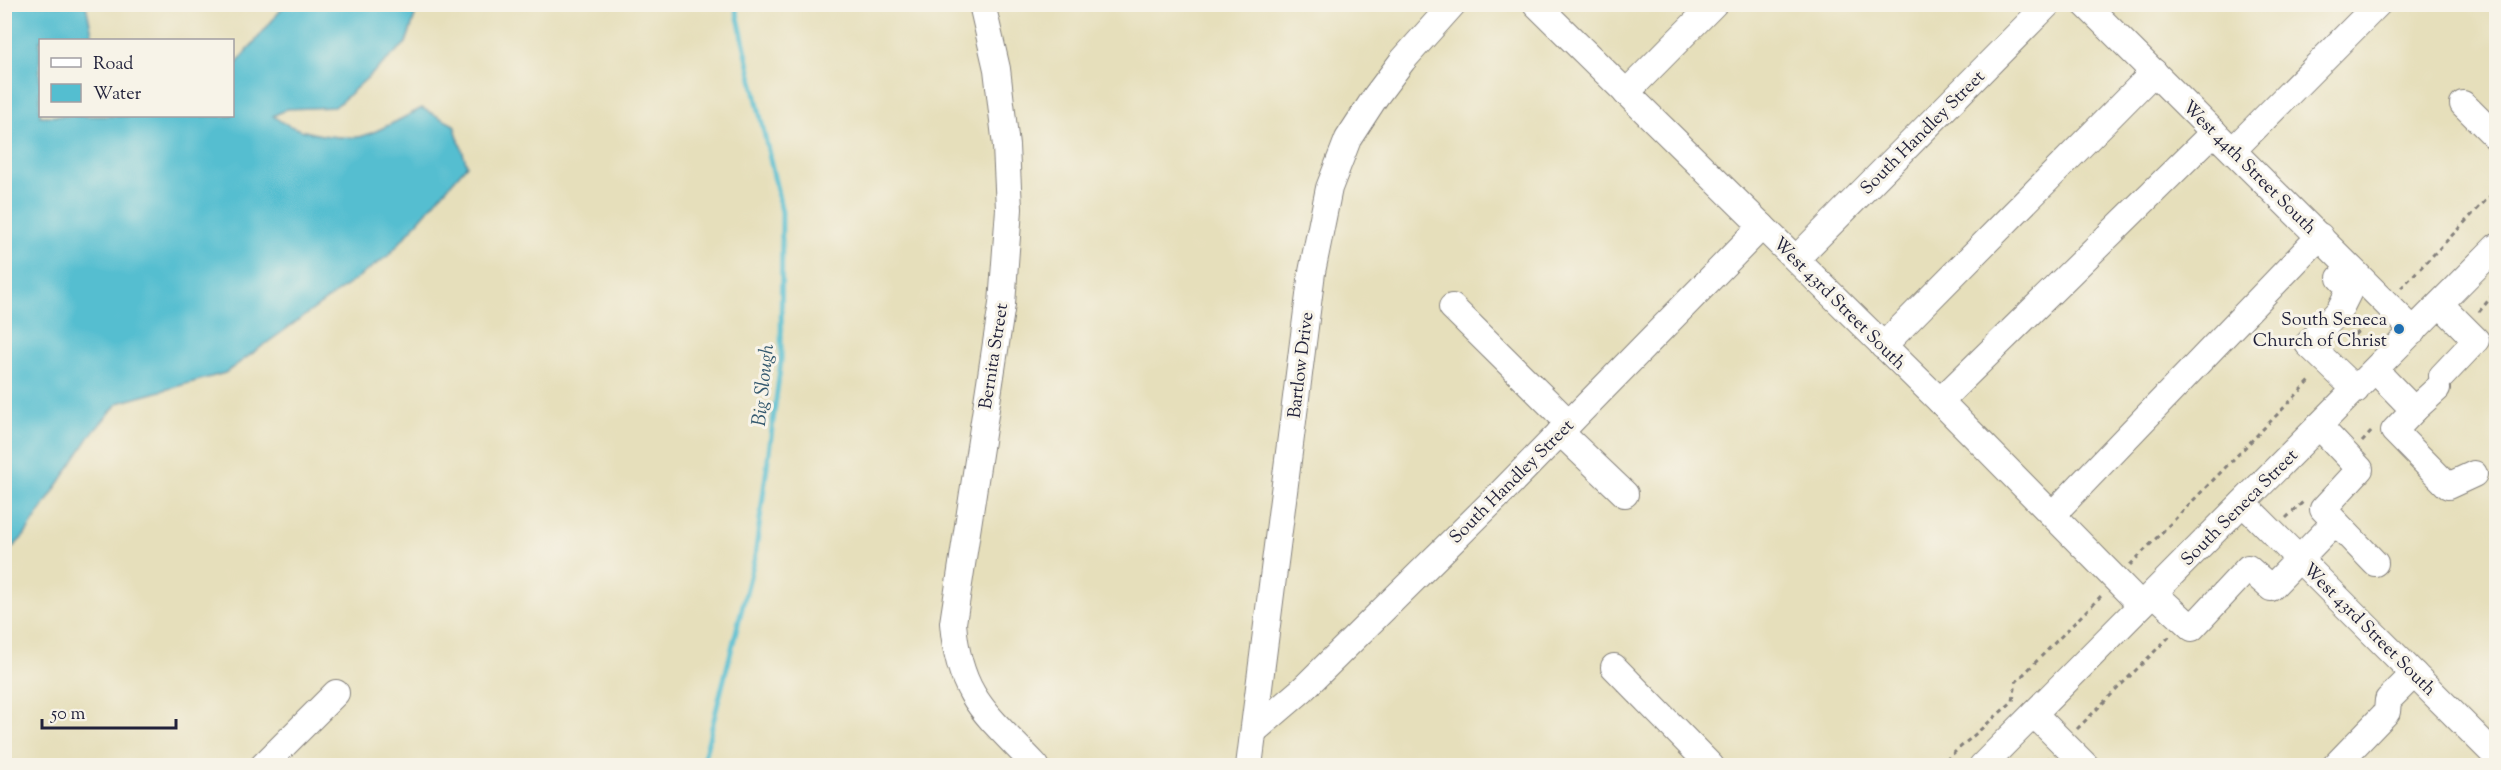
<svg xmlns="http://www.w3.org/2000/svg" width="2501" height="770" font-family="'Sorts Mill Goudy',serif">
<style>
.water{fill:#54bed0;stroke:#3b7086;stroke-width:1.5}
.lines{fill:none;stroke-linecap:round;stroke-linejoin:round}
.stream{stroke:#54bed0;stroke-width:5}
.minor-casing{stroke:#84807b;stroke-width:28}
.path{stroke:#84807b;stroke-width:3;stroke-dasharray:4.5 4.5;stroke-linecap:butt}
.minor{stroke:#fff;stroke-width:26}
.poi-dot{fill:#1f6fb2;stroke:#f7f3e8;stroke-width:2}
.labels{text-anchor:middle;stroke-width:6;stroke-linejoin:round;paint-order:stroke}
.street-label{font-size:18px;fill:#22223b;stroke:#f7f3e8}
.poi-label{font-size:18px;fill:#22223b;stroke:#f7f3e8;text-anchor:end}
.water-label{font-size:20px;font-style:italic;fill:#34596f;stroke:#f7f3e8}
</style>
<rect width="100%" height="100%" fill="#f7f3e8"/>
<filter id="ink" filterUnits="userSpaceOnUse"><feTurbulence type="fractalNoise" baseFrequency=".0167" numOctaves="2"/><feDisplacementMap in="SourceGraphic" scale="12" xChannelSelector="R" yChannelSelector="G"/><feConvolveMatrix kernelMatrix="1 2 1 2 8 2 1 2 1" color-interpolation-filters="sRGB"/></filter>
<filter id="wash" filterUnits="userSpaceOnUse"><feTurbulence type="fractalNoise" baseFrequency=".008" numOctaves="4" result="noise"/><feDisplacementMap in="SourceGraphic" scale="24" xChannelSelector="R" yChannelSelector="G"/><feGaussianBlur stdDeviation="1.35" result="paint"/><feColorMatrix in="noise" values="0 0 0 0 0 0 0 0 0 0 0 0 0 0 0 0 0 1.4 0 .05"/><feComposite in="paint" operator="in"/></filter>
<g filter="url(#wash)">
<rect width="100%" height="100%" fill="#e6dfbb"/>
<path class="water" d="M5 4 86 5 93 38 91 40H40V116H232L233 68 285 5H412L415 16 406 43 335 107 287 109 273 116C293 132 332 139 358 137 371 136 408 115 422 108L454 125 467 165 389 255 225 373 118 403 90 436 24 536 5 555Z"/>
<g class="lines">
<polyline class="stream" points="702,766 755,557 781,361 782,212 735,4"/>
</g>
</g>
<g filter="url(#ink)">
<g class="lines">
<g class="minor-casing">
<g id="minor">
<path d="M982 4 997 69 1006 146 1009 209 1002 304 953 623C959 698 988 715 1036 766"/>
<polyline points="1536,4 1940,401 2141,605"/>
<polyline points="2085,4 2414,331"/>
<polyline points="1626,93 1714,4"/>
<polyline points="2463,104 2496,137"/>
<polyline points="2233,150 2378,4"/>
<polyline points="1796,259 2048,4"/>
<polyline points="2350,268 2340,278 2350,289 2339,311 2308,344 2356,390"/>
<polyline points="2440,304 2476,340 2442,376"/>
<polyline points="1452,307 1569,423"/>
<polyline points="1883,346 2154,72"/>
<polyline points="2375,370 2414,410 2394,431 2448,486 2474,474"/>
<polyline points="1940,401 2214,132"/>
<polyline points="2414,410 2437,389"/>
<polyline points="2319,426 2360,469 2323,509 2375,563"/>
<polyline points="1560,432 1625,494"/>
<polyline points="2243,503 2496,756"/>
<polyline points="2053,514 2320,236"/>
<polyline points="2154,593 2192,628 2248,568 2271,588 2335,522"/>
<polyline points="1614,667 1711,766"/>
<polyline points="2034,714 2086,766"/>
<polyline points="1255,730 1303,689 1496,498 1762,226"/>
<polyline points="263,766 336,693"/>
<polyline points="1249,766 1312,272 1329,188 1348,139 1376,96 1403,60 1453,4"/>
<polyline points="1982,766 2496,247"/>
<polyline points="2335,766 2387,712 2388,700 2414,674"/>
</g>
</g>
<g class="path">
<polyline points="2401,288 2496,190"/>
<polyline points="2479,312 2496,291"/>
<polyline points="2342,348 2371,318"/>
<polyline points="2362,442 2372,431"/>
<polyline points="2286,518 2303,502"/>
<polyline points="2130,565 2312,379"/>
<polyline points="2077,729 2170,636"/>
<polyline points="1939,766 2013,701 2016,682 2101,596"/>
<polyline points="2040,766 2049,757"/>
</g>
<use href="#minor" class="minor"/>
</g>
</g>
<circle class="poi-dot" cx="2399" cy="329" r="6"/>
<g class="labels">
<g class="street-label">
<text transform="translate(1922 132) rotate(-45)" y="6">South Handley Street</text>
<text transform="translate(2250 167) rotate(45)" y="6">West 44th Street South</text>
<text transform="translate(1840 303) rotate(45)" y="6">West 43rd Street South</text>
<text transform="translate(993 356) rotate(-81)" y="6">Bernita Street</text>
<text transform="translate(1300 365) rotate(-83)" y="6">Bartlow Drive</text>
<text transform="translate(1511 481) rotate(-45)" y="6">South Handley Street</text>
<text transform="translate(2239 507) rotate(-45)" y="6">South Seneca Street</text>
<text transform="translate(2370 629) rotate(45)" y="6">West 43rd Street South</text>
</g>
<g class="poi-label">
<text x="2387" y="325">South Seneca<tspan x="2387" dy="21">Church of Christ</tspan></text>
</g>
<g class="water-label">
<text transform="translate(762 385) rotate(-84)" y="7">Big Slough</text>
</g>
</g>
<rect width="2501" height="770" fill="none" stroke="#f7f3e8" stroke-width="24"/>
<rect x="39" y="39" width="195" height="78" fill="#f7f3e8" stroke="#a29fa3" stroke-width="1.5"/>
<rect x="51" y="58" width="30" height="9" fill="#ffffff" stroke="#a29fa3" stroke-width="1.5"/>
<text x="93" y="69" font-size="18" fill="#22223b">Road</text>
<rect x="51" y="84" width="30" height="18" fill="#54bed0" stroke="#a29fa3" stroke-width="1.5"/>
<text x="93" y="99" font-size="18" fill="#22223b">Water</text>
<path d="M42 719v9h134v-9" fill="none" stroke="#22223b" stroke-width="3"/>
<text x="51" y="719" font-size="18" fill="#22223b" stroke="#f7f3e8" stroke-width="4.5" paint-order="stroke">50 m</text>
</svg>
